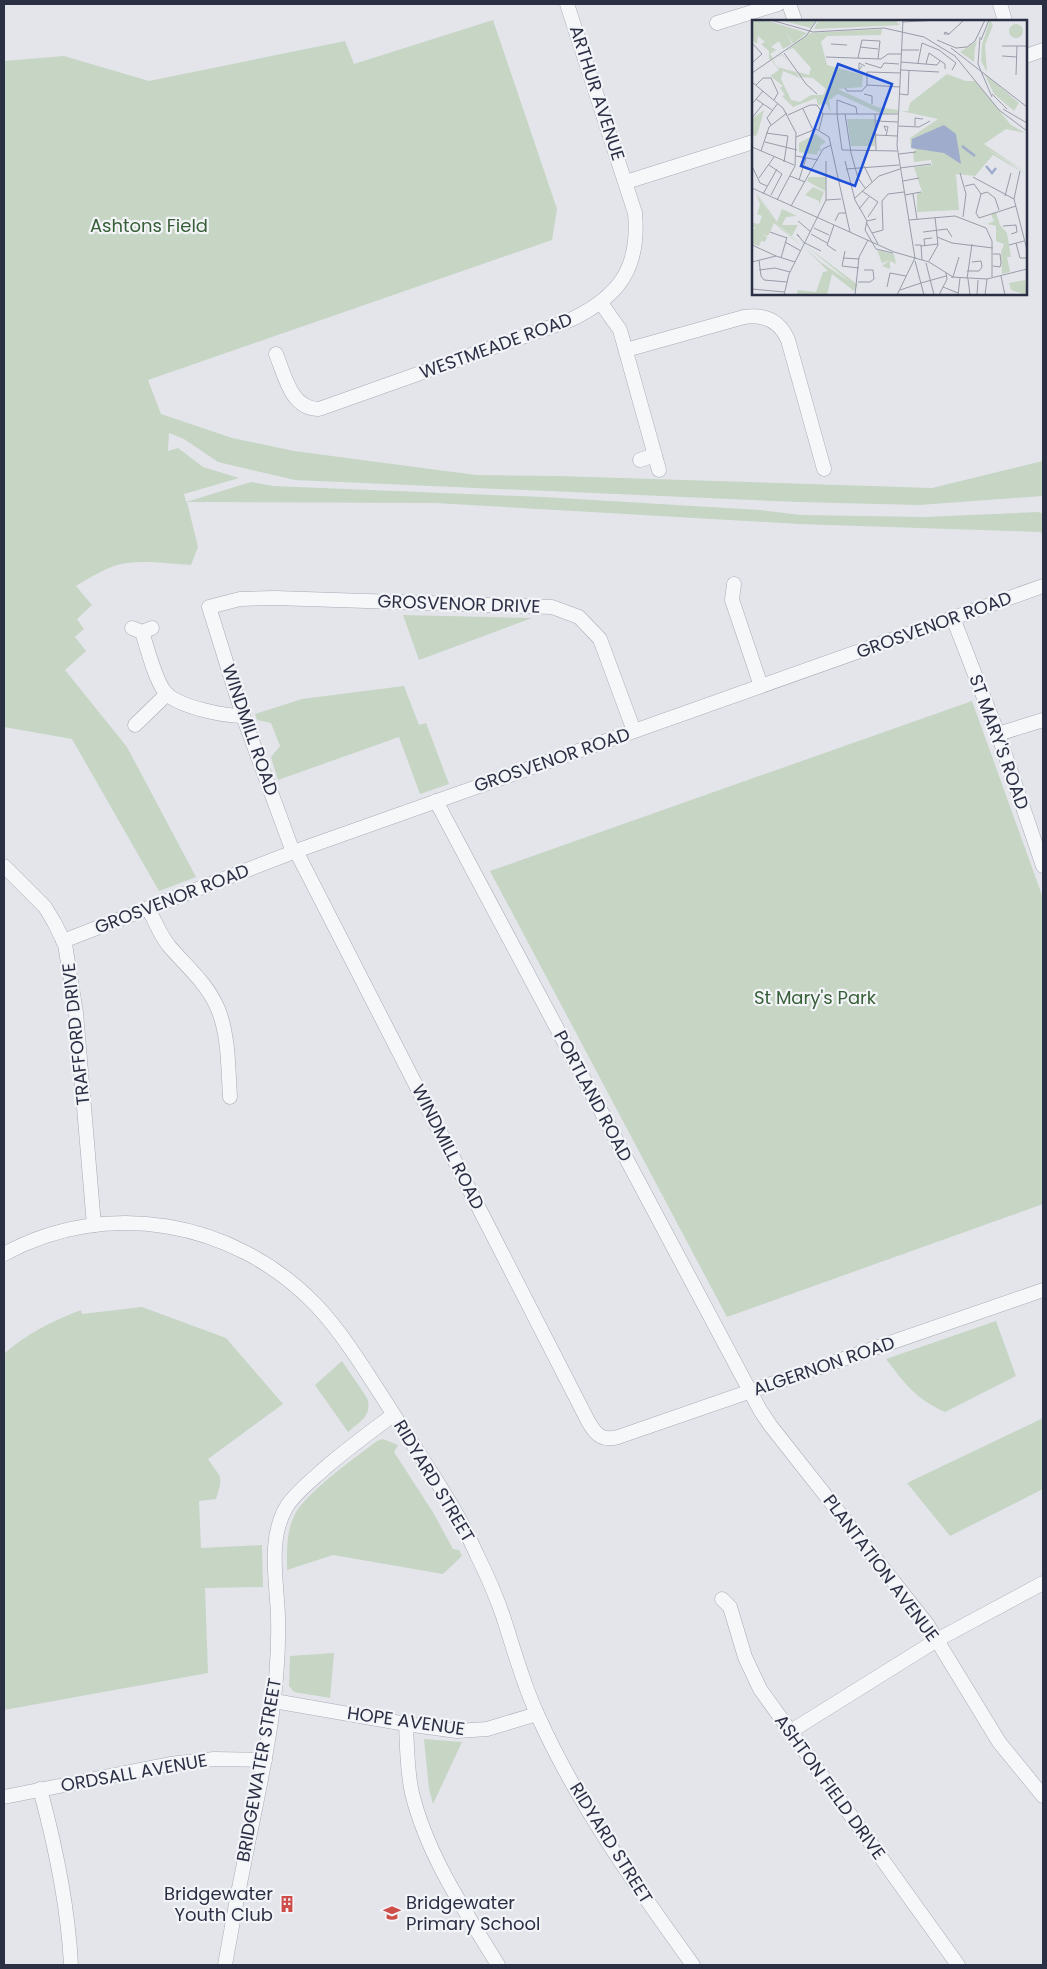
<svg xmlns="http://www.w3.org/2000/svg" width="1047" height="1969" font-family="Poppins,sans-serif">
<style>
.green{fill:#c6d5c4}
.lines{fill:none;stroke-linecap:round;stroke-linejoin:round}
.minor-casing{stroke:#a8abb6;stroke-width:15}
.minor{stroke:#f6f7f9;stroke-width:14}
.labels{text-anchor:middle;stroke-width:4.5;stroke-linejoin:round;paint-order:stroke}
.street-label{font-size:18px;fill:#2b2f44;stroke:#f3f4f8}
.park-label{font-size:18px;fill:#386038;stroke:#f3f4f8}
.poi-label{font-size:18px;fill:#2b2f44;stroke:#f3f4f8;text-anchor:end}
.inset-river{fill:none;stroke:#9faccb;stroke-width:2.5}
.inset-road{fill:none;stroke:#999ca8;stroke-width:1}
.view{fill:#1d4ed8;fill-opacity:0.15;stroke:#1d4ed8;stroke-width:2.5}
.inset-edge{fill:none;stroke:#2b2f44;stroke-width:2.5}
</style>
<rect width="100%" height="100%" fill="#e3e5eb"/>
<g class="green">
<path d="M493 20 557 209 552 240 148 380 161 414 232 438 294 451 476 475 558 476 932 488 1043 461V496L919 505 798 502 295 480 218 462 184 439 169 433 168 451 178 448 203 467 239 478 184 494 186 502 251 482 273 486 543 497 760 510 801 515 924 517 1039 512 1043 514V538L1041 532 799 524 435 503 187 502 198 547 191 565C170 564 138 559 117 565 102 570 89 578 76 586L92 605 77 619 84 629 75 637 86 651 65 670 127 747 196 877 159 891 72 739 4 727V61L64 56 149 81 345 41 354 64Z"/>
<polygon points="403,615 532,618 419,660"/>
<polygon points="404,686 419,725 426,723 449,784 420,794 399,737 278,780 271,757 280,746 271,723 257,720 255,714 302,699"/>
<polygon points="972,701 1043,898 1043,1204 727,1317 490,871"/>
<path d="M142 1307 226 1338 283 1404 208 1459C221 1479 224 1474 216 1499L199 1501 201 1548 262 1545 263 1587 205 1588 208 1673 4 1710V1354C26 1334 52 1321 81 1310L82 1314Z"/>
<path d="M996 1321 1016 1376 945 1412C915 1398 906 1385 886 1359Z"/>
<path d="M342 1361 367 1398C373 1415 360 1422 348 1432L315 1385Z"/>
<polygon points="1043,1418 1043,1489 950,1536 907,1483"/>
<path d="M383 1439 398 1445 394 1452 434 1514 453 1549 459 1550 462 1556 443 1574 333 1555 287 1570C287 1552 286 1533 294 1516 304 1494 356 1457 377 1441Z"/>
<polygon points="334,1653 330,1698 294,1692 289,1686 290,1656"/>
<polygon points="424,1739 462,1742 433,1804 429,1789"/>
</g>
<g class="lines">
<g class="minor-casing">
<g id="minor">
<polyline points="789,4 795,21"/>
<polyline points="1000,4 1005,21"/>
<polyline points="717,23 778,4"/>
<polyline points="1026,56 1043,50"/>
<polyline points="626,182 753,142"/>
<polyline points="601,303 620,330 659,470"/>
<path d="M626 350 744 317C765 314 780 321 788 340L824 469"/>
<path d="M276 354C285 376 291 409 319 409L570 320C619 297 640 268 635 213L567 4"/>
<polyline points="640,460 655,455"/>
<polyline points="734,584 732,600 761,686"/>
<polyline points="953,618 998,734 1043,866"/>
<polyline points="132,628 142,632 152,628"/>
<path d="M142 632C147 647 156 683 166 693 179 707 224 716 243 716"/>
<polyline points="135,725 167,694"/>
<polyline points="998,734 1043,720"/>
<polyline points="436,801 760,1410 770,1425 927,1624 999,1742 1043,1796"/>
<path d="M296 851 589 1423C597 1436 603 1441 618 1437L1043 1290"/>
<polyline points="293,852 243,716 209,607 240,599 275,598 552,607 579,617 600,639 634,731"/>
<polyline points="4,866 45,907 54,922 65,944 76,1013 94,1225"/>
<path d="M148 908C155 921 160 935 169 946 187 967 207 983 218 1009 229 1036 228 1068 230 1097"/>
<polyline points="63,941 296,851 1043,586"/>
<path d="M4 1254C107 1198 233 1220 315 1304 346 1336 376 1388 401 1426 428 1468 457 1509 477 1555 487 1575 496 1596 503 1616 514 1650 523 1684 538 1716 578 1805 636 1886 693 1965"/>
<polyline points="722,1599 730,1607 745,1657 760,1689 958,1965"/>
<polyline points="274,1701 406,1724 457,1731 487,1729 537,1714"/>
<path d="M406 1724C407 1747 407 1771 412 1793 427 1855 465 1911 498 1965"/>
<polyline points="791,1731 937,1640 1043,1583"/>
<path d="M40 1789C56 1848 68 1905 71 1965"/>
<polyline points="4,1797 170,1764 214,1759 265,1760"/>
<path d="M225 1965C233 1918 242 1871 252 1824 266 1756 280 1687 278 1617 277 1581 267 1539 287 1506 297 1491 312 1480 325 1468 347 1449 370 1432 393 1415"/>
</g>
</g>
<use href="#minor" class="minor"/>
</g>
<defs>
<g id="building-bare" transform="scale(1.35)"><path d="M-4-6H4V6H1V3H-1V6H-4ZM-2.5-4.3h1.7v1.8h-1.7ZM.8-4.3h1.7v1.8H.8ZM-2.5-1h1.7V.8h-1.7ZM.8-1h1.7V.8H.8Z" fill="#cf4d49" stroke="#f3f4f8" stroke-width="2.5" paint-order="stroke"/></g>
<g id="school-bare" transform="scale(1.35)"><path d="M0-5L7-2L0 1L-7-2ZM-4 1L0 2.5L4 1V4Q0 6-4 4Z" fill="#cf4d49" stroke="#f3f4f8" stroke-width="2.5" paint-order="stroke"/></g>
</defs>
<g fill-rule="evenodd">
<use href="#building-bare" x="287" y="1904"/>
<use href="#school-bare" x="392" y="1913"/>
</g>
<g class="labels">
<g class="street-label">
<text transform="translate(597 93) rotate(72)" y="6">ARTHUR AVENUE</text>
<text transform="translate(496 346) rotate(-20)" y="6">WESTMEADE ROAD</text>
<text transform="translate(459 604) rotate(2)" y="6">GROSVENOR DRIVE</text>
<text transform="translate(934 625) rotate(-20)" y="6">GROSVENOR ROAD</text>
<text transform="translate(250 730) rotate(71)" y="6">WINDMILL ROAD</text>
<text transform="translate(999 742) rotate(70)" y="6">ST MARY'S ROAD</text>
<text transform="translate(552 760) rotate(-19)" y="6">GROSVENOR ROAD</text>
<text transform="translate(172 899) rotate(-21)" y="6">GROSVENOR ROAD</text>
<text transform="translate(76 1034) rotate(-96)" y="6">TRAFFORD DRIVE</text>
<text transform="translate(593 1096) rotate(62)" y="6">PORTLAND ROAD</text>
<text transform="translate(448 1147) rotate(63)" y="6">WINDMILL ROAD</text>
<text transform="translate(824 1366) rotate(-19)" y="6">ALGERNON ROAD</text>
<text transform="translate(434 1481) rotate(59)" y="6">RIDYARD STREET</text>
<text transform="translate(881 1568) rotate(53)" y="6">PLANTATION AVENUE</text>
<text transform="translate(406 1721) rotate(8)" y="6">HOPE AVENUE</text>
<text transform="translate(259 1770) rotate(-80)" y="6">BRIDGEWATER STREET</text>
<text transform="translate(134 1773) rotate(-10)" y="6">ORDSALL AVENUE</text>
<text transform="translate(830 1787) rotate(54)" y="6">ASHTON FIELD DRIVE</text>
<text transform="translate(611 1843) rotate(58)" y="6">RIDYARD STREET</text>
</g>
<g class="park-label">
<text x="149" y="232">Ashtons Field</text>
<text x="815" y="1004">St Mary's Park</text>
</g>
<g class="poi-label">
<text x="273" y="1900">Bridgewater<tspan x="273" dy="21">Youth Club</tspan></text>
<text x="406" y="1909" text-anchor="start">Bridgewater<tspan x="406" dy="21">Primary School</tspan></text>
</g>
</g>
<g transform="translate(752 20)">
<rect width="275" height="275" fill="#e3e5eb"/>
<path d="M0 0H14L55 13 41 24 33 10 40 24 31 29 27 21 19 27 28 32 24 30 18 34 21 38 17 40V31L9 24 13 22 6 16 5 24 1 21ZM27 0H61L64 1 59 8ZM70 0 144 1 148 5 62 9 66 1ZM238 0 241 5 233 25 235 52 229 41 230 24ZM257 11a7 7 0 1 1 14 0a7 7 0 1 1-14 0ZM130 9 129 15 75 16 69 22 75 45 111 55 110 67 86 69 125 87 146 90V93L130 94 86 74 77 80 79 93 75 84 66 85 64 78 41 87 30 76 33 75 28 68 31 66 18 56 27 50 20 41 30 34 31 35 35 40 30 35 21 40 25 47 44 52 48 58 31 51 29 59 39 80 48 82 59 75H71L74 69 61 58 49 57 46 52 57 55 59 48 41 28 34 31 58 13ZM225 21 223 28 222 42 208 32ZM232 53 267 83 262 91 242 74ZM195 54 214 61H223L259 105 273 113 254 109 232 124 275 153 231 126 275 155 241 135 223 156 204 154 207 190 165 192V174L170 172 162 147 180 145 179 140 162 142 161 133 164 129 159 128 158 118 186 99 149 91H156L158 83ZM12 90 6 112 4 116 0 115V99ZM95 99H123V126H99ZM64 114 74 122 68 126 69 131H66L65 135 47 132V123ZM57 157H74L73 171 55 161ZM61 167 72 172 67 185V181L53 175ZM4 173 22 201 50 227 22 203 16 216 10 214 15 217 13 222 9 221 7 226 0 224V209L5 208 0 207 1 203 7 204 10 196 5 194 8 185ZM5 173 25 202 30 189 45 196 34 197 30 205H46L40 216 51 226 22 201ZM244 192 248 205 255 213 259 237H255L258 252 250 254 249 232 252 224 244 221V206L235 204 242 201 239 194ZM53 225 106 265 102 271 80 254 75 275H44L46 270 64 272 71 252 76 251 52 227 70 243 98 262ZM125 230 142 234 144 244 138 241V249L130 246 138 240 130 243ZM273 260 275 275 259 270 257 263Z" fill="#c6d5c4"/>
<path d="M192 105 204 114 209 144 192 133 159 128 160 119Z" fill="#9faccb"/>
<path class="inset-river" d="M210 126 223 136M234 146 240 153 244 148"/>
<path class="inset-road" d="M19 0 61 12 132 8 172 17 203 36 247 90 275 111M150 2 188 0M197 14H192L193 12 197 14 212 0M228 17 226 44 240 77M185 20 204 28 215 27 223 21 233 0M229 20 237 0M0 23 10 34 0 43M79 24 95 25M250 26H275M108 27 126 29M199 28 275 87M149 30H167M32 33 54 64 65 74M250 36 265 37M74 37 129 39 136 34H149M106 38 110 20 128 21 126 39M149 42 185 45 188 41M113 43 129 48 132 43 147 44M166 43 170 23 187 30 204 43 200 50M174 44 177 33 193 44V49M110 46 107 50V43L113 46M149 50 187 52M0 53 54 16 65 0M264 55 265 26M0 62 31 88 44 113 43 146 25 180M4 65 11 58H19L26 73 22 80M115 65V52L149 53M115 65 148 67M93 68 95 71H110L115 65M112 74 120 76V84M148 74 156 75 157 50M240 74 255 89M4 79 20 90M0 84 11 71M51 89 61 110M251 89 275 103M71 94H147M85 94 90 130 145 131M85 94V80L104 87 105 94M93 94 99 133 106 158 113 168M123 94 124 130M36 95 58 85H65L71 94 67 110M0 98 11 84M124 101 146 102M19 105 15 98 26 83M146 106 167 107 178 101M163 106V98L171 99M14 113 36 116 32 142M124 115 145 116M134 116 136 107 132 106 134 111M44 117 64 109 77 117 98 212M13 122 45 130M0 127 42 145M9 131 17 107 35 93M147 134 164 132M44 136 66 140M93 141 103 180 115 201M17 145 30 154 19 175M0 146 8 163 15 166M112 146 120 162M148 148 179 144M94 149 147 145M268 151 262 179 275 230M208 153 214 174 211 197M38 156 53 162M221 157 262 179M7 158 22 137M47 160 54 138M151 161 167 158M213 166 222 164 229 174 224 193 227 198M0 168 142 232 177 242 201 257M110 171 126 182 116 197M11 174 25 149M161 174 165 199M229 174 235 172 243 178 247 190M153 175 169 172M253 176 259 153M103 178 127 156 148 149M74 180 89 179M39 186 71 129 79 125M107 189 117 177M227 198 264 186M124 199 115 201 113 210 124 229 141 233M157 200 203 196 234 208 240 221V257M46 201 59 212M83 201 87 193H94M114 202 126 224M82 205 75 225 84 231M251 206 264 205 265 212 259 214M62 208 77 215M18 212 35 218M171 212 195 209 200 217M120 213 131 210 130 181 136 174 152 172M59 214 75 223M47 217 45 214 53 224M185 217 200 223 241 228M33 222 49 231M53 223 69 231M264 223 268 238H275M0 225 24 236M163 225H169L170 240M257 225 272 221M169 226 186 224M173 226 172 219 180 218M93 231 90 246 107 248M29 238 35 217M91 238 107 239M7 240 9 256M163 241 172 275M177 241 186 225 183 197M0 242 24 236 43 242M174 243 182 275M241 246 248 247 249 243 248 234H241M7 250 23 248 38 252M215 251H227L230 247 229 241 220 242M9 256 12 260 35 262M249 256 253 275M199 257 235 259 275 249M201 257 207 237M215 259 220 224M216 259 218 275M106 262H118L122 259 121 250H112M169 263 194 256M135 267 138 253 154 256M191 267 206 273M0 269 32 272M148 270 169 263M32 275 37 254 74 180V141M103 275 107 237 116 220M145 275 163 238 145 126 151 0M187 275 195 259 194 253M206 275 208 258M225 275 226 260M233 275 235 259"/>
<path class="view" d="M86 44 140 64 103 166 49 146Z"/>
<rect width="275" height="275" class="inset-edge"/>
</g>
<rect width="1047" height="1969" fill="none" stroke="#2b2f44" stroke-width="10"/>
</svg>
